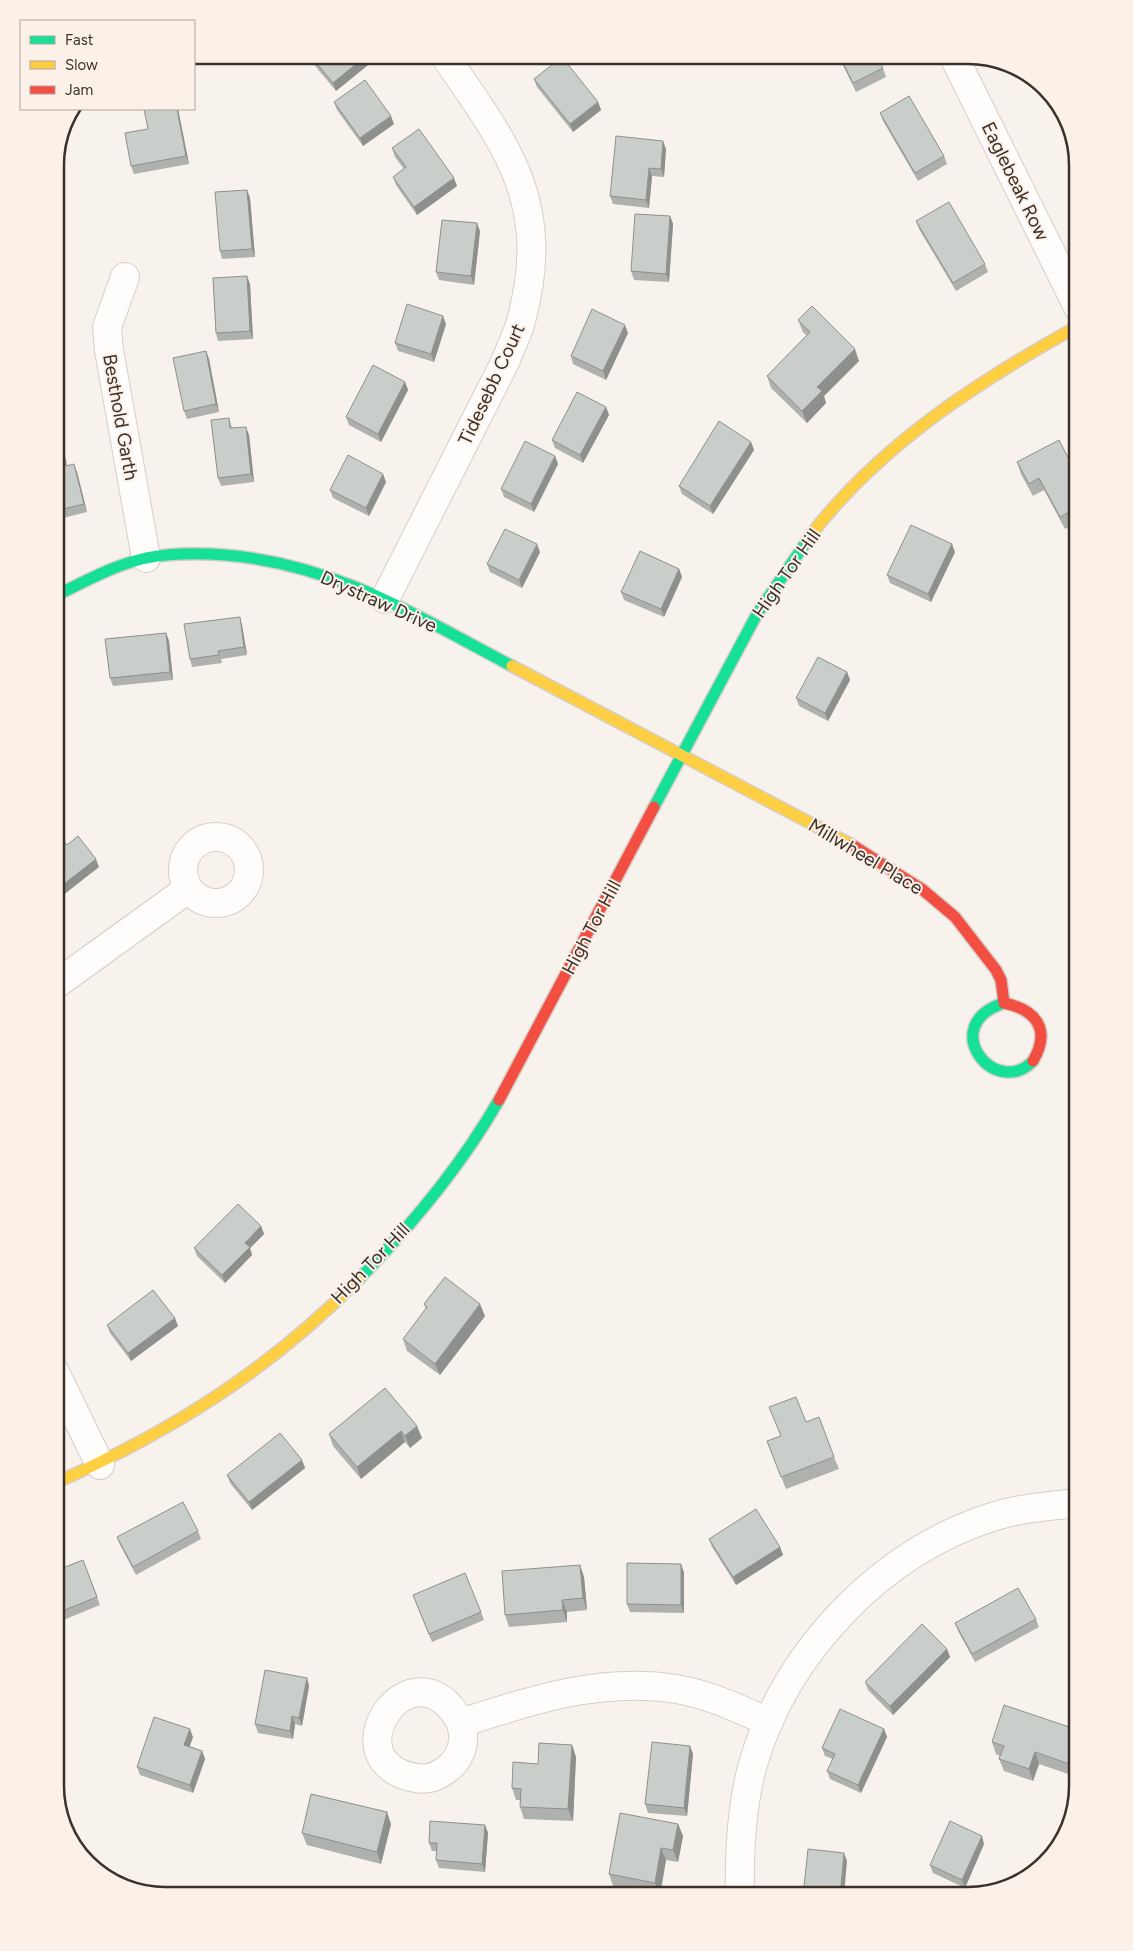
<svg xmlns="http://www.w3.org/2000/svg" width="1133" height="1951" font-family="Figtree,sans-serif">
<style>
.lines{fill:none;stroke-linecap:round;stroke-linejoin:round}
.street-casing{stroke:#d7cec8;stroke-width:30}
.fast-casing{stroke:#d7cec8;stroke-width:14}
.slow-casing{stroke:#d7cec8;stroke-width:14}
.jam-casing{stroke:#d7cec8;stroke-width:14}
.street{stroke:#fefdfc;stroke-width:28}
.fast{stroke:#16e098;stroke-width:11}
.slow{stroke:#ffcf43;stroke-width:11}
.jam{stroke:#f24e42;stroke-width:11}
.wall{fill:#aeb1ae}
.shaded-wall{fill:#8d908d}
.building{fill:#caceca;stroke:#8d908d}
.labels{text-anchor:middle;stroke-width:4;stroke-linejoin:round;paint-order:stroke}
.street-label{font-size:19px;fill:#3b312a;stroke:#fcf1e9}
.rim{fill:none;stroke:#3b312a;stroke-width:2.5}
</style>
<rect width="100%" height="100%" fill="#f8f2ed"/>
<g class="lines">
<g class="street-casing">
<g id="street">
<polyline points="953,55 1078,307"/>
<polyline points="125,277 107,327 109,350 146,558"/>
<path d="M385 599 506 360C511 346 519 332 522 317 552 201 506 145 444 55"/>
<circle cx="216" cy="870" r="33"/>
<polyline points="55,985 188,889"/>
<polyline points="55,1372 100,1465"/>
<path d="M461 1723C413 1635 327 1762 416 1778 437 1782 460 1764 463 1742 464 1736 462 1729 461 1723 531 1700 602 1677 676 1689 708 1694 739 1709 769 1722"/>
<path d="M740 1896C739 1852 741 1807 753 1764 786 1652 880 1553 992 1517 1020 1508 1049 1506 1078 1503"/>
</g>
</g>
<g class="fast-casing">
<g id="fast">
<path d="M55 596C84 582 114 565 146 558 172 553 199 553 225 555 335 564 417 616 512 666"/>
<polyline points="654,807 757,614 813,532"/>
<path d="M1004 1003C936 1025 995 1100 1033 1061"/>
<path d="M359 1279C412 1225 461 1166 499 1100"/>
</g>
</g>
<g class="slow-casing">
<g id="slow">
<path d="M813 532C884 442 979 381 1078 326"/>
<polyline points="512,666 852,845"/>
<path d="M55 1483C171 1432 269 1370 359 1279"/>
</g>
</g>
<g class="jam-casing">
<g id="jam">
<path d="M852 845 923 890 955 917 996 970 1001 980 1004 1003C1037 1010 1051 1030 1033 1061"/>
<polyline points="499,1100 654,807"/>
</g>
</g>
<use href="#street" class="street"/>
<use href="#fast" class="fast"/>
<use href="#slow" class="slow"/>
<use href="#jam" class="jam"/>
</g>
<g class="wall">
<polygon points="306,55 371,55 373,61 336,91"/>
<polygon points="838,55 876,55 883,68 886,77 856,92"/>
<polygon points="534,79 598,102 601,110 573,132 537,87"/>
<polygon points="334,102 394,124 363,146 337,110"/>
<polygon points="178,109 189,164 134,174 131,166 148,129"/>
<polygon points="880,113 944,156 947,164 918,181 883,121"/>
<polygon points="392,148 457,186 417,215 396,185 393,177 404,169 395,157"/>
<polygon points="666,149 664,177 652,176 649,208 613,204 610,196"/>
<polygon points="55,160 63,169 63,204 55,204"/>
<polygon points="247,190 250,198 255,257 222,259 220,251"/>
<polygon points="670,216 673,224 669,282 634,280 631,271"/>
<polygon points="916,221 985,264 988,272 956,291 919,229"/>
<polygon points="480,231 474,285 439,280 436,272"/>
<polygon points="247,276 250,284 253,339 218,341 216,333"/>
<polygon points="798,320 859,361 824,396 826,403 807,423 771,388 767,376 807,336 803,332"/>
<polygon points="446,324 434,362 398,351 395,343"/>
<polygon points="628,333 606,380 573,364 571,356"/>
<polygon points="206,351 209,359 219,412 187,419 184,411"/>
<polygon points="405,382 408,390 381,442 349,425 346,417"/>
<polygon points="606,407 609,415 583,463 555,448 552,440"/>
<polygon points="229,418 232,428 249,435 254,482 221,486 218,478"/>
<polygon points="751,442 754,450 713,514 682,494 679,486"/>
<polygon points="55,452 66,458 67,466 77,472 87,512 55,520"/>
<polygon points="555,456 558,464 534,512 504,497 501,489"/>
<polygon points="1017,462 1078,474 1078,521 1065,529 1044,490 1033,496 1021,474"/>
<polygon points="386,482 369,516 333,498 330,490"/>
<polygon points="540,552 522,588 490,572 487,564"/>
<polygon points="955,552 931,602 890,583 887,575"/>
<polygon points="679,569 682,577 664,617 624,600 621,592"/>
<polygon points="242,625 247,655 221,659 222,663 192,667 190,659"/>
<polygon points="166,633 169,641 173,680 113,686 110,678"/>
<polygon points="847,672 850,680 828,721 799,706 796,698"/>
<polygon points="55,687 61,697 64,706 55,711"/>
<polygon points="261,1226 264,1234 250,1248 252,1255 225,1283 197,1256 194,1248"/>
<polygon points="424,1304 485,1316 440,1375 407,1351 403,1339 426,1309"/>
<polygon points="107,1325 178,1326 131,1361 110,1333"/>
<polygon points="385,1388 422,1438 410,1448 405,1442 361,1479 333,1446 329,1434"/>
<polygon points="806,1422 834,1457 839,1469 786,1489 767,1441 780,1436"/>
<polygon points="302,1460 305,1468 252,1510 230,1483 227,1475"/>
<polygon points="198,1531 201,1539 136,1575 120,1545 117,1537"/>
<polygon points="709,1539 780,1547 783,1555 736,1585 712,1547"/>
<polygon points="83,1560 100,1605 56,1623 55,1621 55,1571"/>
<polygon points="580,1565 584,1577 587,1610 567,1612 567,1622 509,1627 505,1615"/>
<polygon points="684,1572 684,1613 630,1612 627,1604"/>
<polygon points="416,1603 481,1612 484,1620 432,1642"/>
<polygon points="1036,1619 1039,1627 975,1662 958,1631 955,1623"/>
<polygon points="947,1649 950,1657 893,1715 868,1690 865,1682"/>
<polygon points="307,1678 309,1686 302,1726 295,1724 293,1739 258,1733 255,1724"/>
<polygon points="884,1729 887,1737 861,1793 830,1779 827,1771 833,1759 825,1756 822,1748"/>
<polygon points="1078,1730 1078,1762 1074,1776 1039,1764 1033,1781 1004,1771 999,1759 1000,1756 996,1754 992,1742"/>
<polygon points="193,1737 190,1746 202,1751 205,1759 193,1793 140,1775 137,1767"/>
<polygon points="572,1745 576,1757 573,1821 524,1819 520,1807 520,1800 516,1800 512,1788 538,1764"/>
<polygon points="690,1746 693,1754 687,1816 648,1813 645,1804"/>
<polygon points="391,1824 381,1864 307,1845 302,1833"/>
<polygon points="678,1824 683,1836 678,1862 666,1860 660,1895 613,1886 609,1874"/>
<polygon points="485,1825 488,1833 485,1872 439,1868 436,1860 436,1851 432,1851 429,1843"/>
<polygon points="984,1844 965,1888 933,1873 930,1865"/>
</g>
<g class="shaded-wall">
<polygon points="367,55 371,55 373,61 336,91 333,83"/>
<polygon points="598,102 601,110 573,132 570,124"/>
<polygon points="177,109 178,109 189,164 186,156"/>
<polygon points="391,116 394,124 363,146 360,138"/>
<polygon points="663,141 666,149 664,177 661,169"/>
<polygon points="60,160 63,169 63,204 60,196"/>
<polygon points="649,168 652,176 649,208 646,200"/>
<polygon points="454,178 457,186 417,215 414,207"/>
<polygon points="247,190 250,198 255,257 252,249"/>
<polygon points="670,216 673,224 669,282 666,274"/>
<polygon points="477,223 480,231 474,285 471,276"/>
<polygon points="247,276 250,284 253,339 250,331"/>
<polygon points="443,316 446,324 434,362 431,354"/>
<polygon points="625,325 628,333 606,380 603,371"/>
<polygon points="855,349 859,361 824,396 826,403 807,423 802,411 817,387"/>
<polygon points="206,351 209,359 219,412 216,404"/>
<polygon points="405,382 408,390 381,442 378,434"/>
<polygon points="606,407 609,415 583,463 580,455"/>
<polygon points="246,427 249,435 254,482 251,474"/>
<polygon points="751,442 754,450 713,514 710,506"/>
<polygon points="555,456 558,464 534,512 531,504"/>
<polygon points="74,464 77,472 87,512 84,504"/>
<polygon points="383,474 386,482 369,516 366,508"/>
<polygon points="537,544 540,552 522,588 519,580"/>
<polygon points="952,544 955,552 931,602 928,594"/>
<polygon points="679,569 682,577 664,617 661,609"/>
<polygon points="240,617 242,625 247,655 244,647"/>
<polygon points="166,633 169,641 173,680 170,672"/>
<polygon points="847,672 850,680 828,721 825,713"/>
<polygon points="96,859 99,867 57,900 55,894 55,891"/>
<polygon points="61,1101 64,1109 55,1116 55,1105"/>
<polygon points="261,1226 264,1234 250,1248 252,1255 225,1283 222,1275 245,1243"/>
<polygon points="480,1304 485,1316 440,1375 435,1364"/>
<polygon points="175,1318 178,1326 131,1361 128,1353"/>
<polygon points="417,1426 422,1438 410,1448 405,1436"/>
<polygon points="401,1431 405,1442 361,1479 357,1467"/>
<polygon points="302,1460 305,1468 252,1510 249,1502"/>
<polygon points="780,1547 783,1555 736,1585 733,1577"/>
<polygon points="681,1564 684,1572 684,1613 681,1605"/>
<polygon points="580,1565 584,1577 587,1610 583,1598"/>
<polygon points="562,1600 567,1612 567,1622 563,1610"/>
<polygon points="947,1649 950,1657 893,1715 890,1706"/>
<polygon points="307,1678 309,1686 302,1726 299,1718"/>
<polygon points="292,1716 295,1724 293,1739 290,1731"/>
<polygon points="190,1729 193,1737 187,1753 184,1745"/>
<polygon points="884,1729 887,1737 861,1793 858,1785"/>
<polygon points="1078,1737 1078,1762 1074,1776 1069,1764"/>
<polygon points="572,1745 576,1757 573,1821 568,1809"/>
<polygon points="690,1746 693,1754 687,1816 684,1808"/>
<polygon points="202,1751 205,1759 193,1793 190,1785"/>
<polygon points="1035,1752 1039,1764 1033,1781 1029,1769"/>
<polygon points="387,1812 391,1824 381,1864 377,1852"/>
<polygon points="678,1824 683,1836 678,1862 673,1850"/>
<polygon points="485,1825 488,1833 485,1872 482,1864"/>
<polygon points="982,1836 984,1844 965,1888 962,1880"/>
<polygon points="661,1848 666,1860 660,1895 655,1883"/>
<polygon points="844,1853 847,1861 844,1896 840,1896"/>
</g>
<g class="building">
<polygon points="310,55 367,55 333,83"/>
<polygon points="839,55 876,55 883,68 853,83"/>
<polygon points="562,57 598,102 570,124 534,79"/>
<polygon points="365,80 391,116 360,138 334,102"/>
<polygon points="909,96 944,156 915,173 880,113"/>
<polygon points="144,109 177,109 186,156 131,166 125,133 148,129"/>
<polygon points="419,129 454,178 414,207 393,177 406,167 392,148"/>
<polygon points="616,136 663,141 661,169 649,168 646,200 610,196"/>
<rect x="55" y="160" width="5" height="36"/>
<polygon points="247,190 252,249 220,251 215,192"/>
<polygon points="949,202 985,264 953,283 916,221"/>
<polygon points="635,214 670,216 666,274 631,271"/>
<polygon points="442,220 477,223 471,276 436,272"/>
<polygon points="247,276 250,331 216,333 213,278"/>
<polygon points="407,304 443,316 431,354 395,343"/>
<polygon points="812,306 855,349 817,387 822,391 802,411 767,376 810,332 798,320"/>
<polygon points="592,309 625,325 603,371 571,356"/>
<polygon points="206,351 216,404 184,411 173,358"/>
<polygon points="373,365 405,382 378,434 346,417"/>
<polygon points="577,392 606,407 580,455 552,440"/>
<polygon points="229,418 230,428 246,427 251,474 218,478 211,420"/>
<polygon points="719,421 751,442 710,506 679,486"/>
<polygon points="1059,440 1077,475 1078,474 1078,507 1060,517 1039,478 1029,484 1017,462"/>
<polygon points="525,441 555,456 531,504 501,489"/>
<polygon points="63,450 66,466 74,464 84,504 55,511 55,452"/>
<polygon points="348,455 383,474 366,508 330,490"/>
<polygon points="911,525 952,544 928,594 887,575"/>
<polygon points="505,529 537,544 519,580 487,564"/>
<polygon points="640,551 679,569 661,609 621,592"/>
<polygon points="240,617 244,647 218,651 219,655 190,659 184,624"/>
<polygon points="166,633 170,672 110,678 105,639"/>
<polygon points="818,657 847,672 825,713 796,698"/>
<polygon points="55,687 61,697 55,701"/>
<polygon points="59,835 67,845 78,836 96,859 55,891 55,838"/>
<polygon points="55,1093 61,1101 55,1105"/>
<polygon points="238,1204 261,1226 245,1243 250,1247 222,1275 194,1248"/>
<polygon points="445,1277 480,1304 435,1364 403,1339 427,1307 424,1304"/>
<polygon points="153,1290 175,1318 128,1353 107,1325"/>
<polygon points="385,1388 417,1426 405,1436 401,1431 357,1467 329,1434"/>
<polygon points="796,1397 806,1422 819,1417 834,1457 781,1477 767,1441 781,1436 769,1407"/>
<polygon points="280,1433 302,1460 249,1502 227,1475"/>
<polygon points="183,1502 198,1531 133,1567 117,1537"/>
<polygon points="756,1509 780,1547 733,1577 709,1539"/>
<polygon points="83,1560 97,1597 55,1614 55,1571"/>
<polygon points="627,1563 681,1564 681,1605 627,1604"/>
<polygon points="580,1565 583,1598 562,1600 563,1610 505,1615 502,1571"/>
<polygon points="465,1573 481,1612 429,1634 413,1595"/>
<polygon points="1018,1588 1036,1619 972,1654 955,1623"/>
<polygon points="922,1624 947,1649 890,1706 865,1682"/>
<polygon points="265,1670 307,1678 299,1718 292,1716 290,1731 255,1724"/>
<polygon points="1004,1705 1078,1730 1078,1737 1069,1764 1035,1752 1029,1769 999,1759 1004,1746 992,1742"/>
<polygon points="840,1709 884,1729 858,1785 827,1771 835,1754 822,1748"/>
<polygon points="154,1717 190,1729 184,1745 202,1751 190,1785 137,1767"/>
<polygon points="652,1742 690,1746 684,1808 645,1804"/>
<polygon points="539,1743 572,1745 568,1809 520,1807 521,1789 512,1788 513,1762 538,1764"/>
<polygon points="311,1794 387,1812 377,1852 302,1833"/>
<polygon points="620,1813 678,1824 673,1850 661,1848 655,1883 609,1874"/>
<polygon points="430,1821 485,1825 482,1864 436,1860 437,1843 429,1843"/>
<polygon points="950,1821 982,1836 962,1880 930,1865"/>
<polygon points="808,1849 844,1853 840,1896 803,1896"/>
</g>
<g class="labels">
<g class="street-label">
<text transform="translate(1016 181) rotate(64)" y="7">Eaglebeak Row</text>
<text transform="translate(491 384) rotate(-65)" y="7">Tidesebb Court</text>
<text transform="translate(121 417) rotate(80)" y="7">Besthold Garth</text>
<text transform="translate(786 573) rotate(-55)" y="7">High Tor Hill</text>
<text transform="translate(379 601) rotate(24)" y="7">Drystraw Drive</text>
<text transform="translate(866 856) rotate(31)" y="7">Millwheel Place</text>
<text transform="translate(591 927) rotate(-62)" y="7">High Tor Hill</text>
<text transform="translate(370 1263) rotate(-46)" y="7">High Tor Hill</text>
</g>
</g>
<path d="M0 0H1133V1951H0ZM165 64H968A101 101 0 0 1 1069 165V1786A101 101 0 0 1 968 1887H165A101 101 0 0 1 64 1786V165A101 101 0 0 1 165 64Z" fill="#fcf1e9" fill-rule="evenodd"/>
<path class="rim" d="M165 64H968A101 101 0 0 1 1069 165V1786A101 101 0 0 1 968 1887H165A101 101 0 0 1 64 1786V165A101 101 0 0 1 165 64Z"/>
<rect x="20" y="20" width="175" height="90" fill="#fcf1e9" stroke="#afa49d"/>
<rect x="30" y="36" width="25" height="8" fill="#16e098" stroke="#afa49d"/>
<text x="65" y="45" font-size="15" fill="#3b312a">Fast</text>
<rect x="30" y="61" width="25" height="8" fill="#ffcf43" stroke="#afa49d"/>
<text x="65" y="70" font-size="15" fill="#3b312a">Slow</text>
<rect x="30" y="86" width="25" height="8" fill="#f24e42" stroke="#afa49d"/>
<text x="65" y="95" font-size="15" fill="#3b312a">Jam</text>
</svg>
